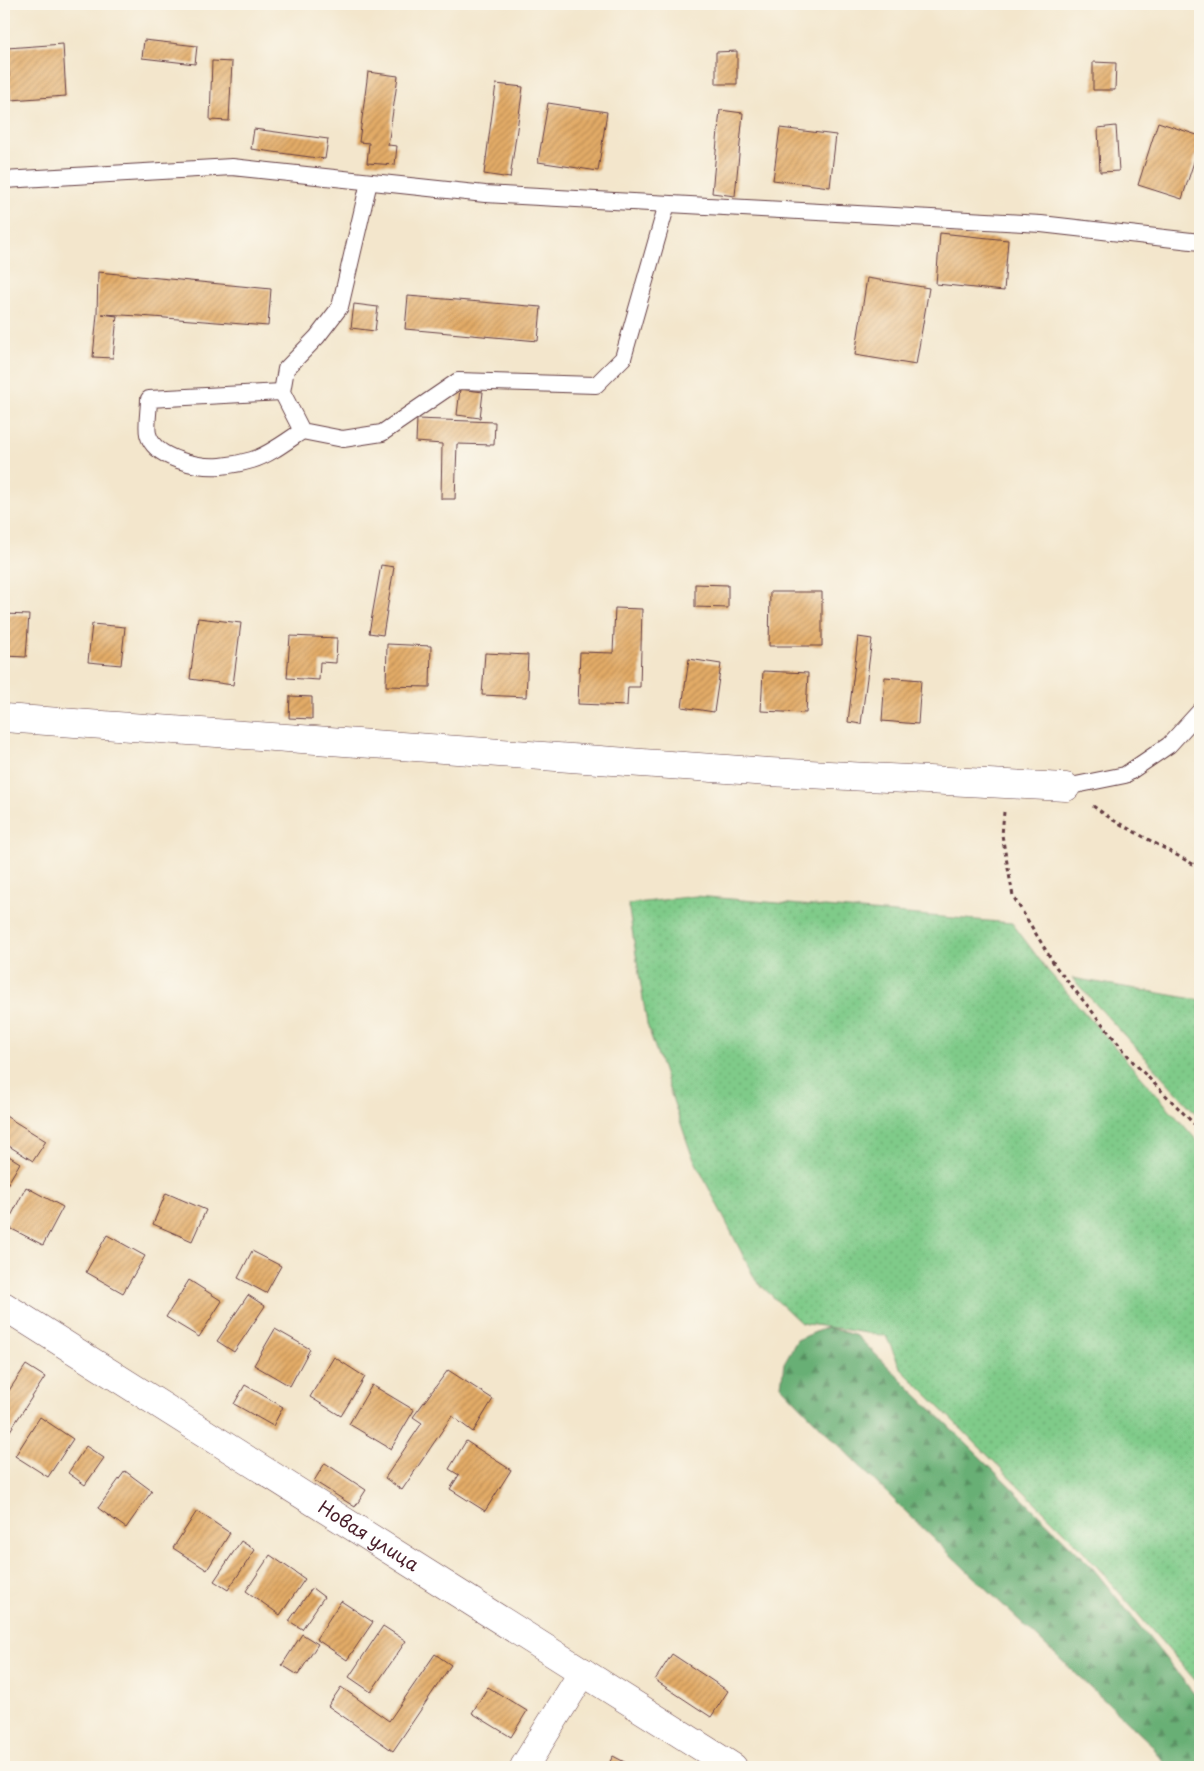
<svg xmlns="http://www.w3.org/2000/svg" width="1204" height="1771" font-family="'Playpen Sans',sans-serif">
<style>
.grass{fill:url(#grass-dots);stroke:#64755a}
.forest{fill:url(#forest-firs);stroke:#586750}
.building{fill:url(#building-hatch)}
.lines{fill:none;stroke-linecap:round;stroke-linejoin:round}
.lane-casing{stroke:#633d43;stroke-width:18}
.street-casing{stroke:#633d43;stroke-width:29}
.path{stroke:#633d43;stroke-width:3;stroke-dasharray:4 4;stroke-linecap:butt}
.lane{stroke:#fff;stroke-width:16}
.street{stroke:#fff;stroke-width:28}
.labels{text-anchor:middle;stroke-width:5;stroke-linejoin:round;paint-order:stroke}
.street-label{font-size:18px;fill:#4a1f2b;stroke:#fbf7ec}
</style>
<defs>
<pattern id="grass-dots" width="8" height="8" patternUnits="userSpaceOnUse" patternTransform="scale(1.25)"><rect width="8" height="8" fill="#7fcb89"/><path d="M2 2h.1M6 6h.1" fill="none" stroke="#6fae76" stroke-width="1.8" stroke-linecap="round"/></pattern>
<pattern id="forest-firs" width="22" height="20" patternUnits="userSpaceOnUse" patternTransform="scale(1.25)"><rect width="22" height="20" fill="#67af75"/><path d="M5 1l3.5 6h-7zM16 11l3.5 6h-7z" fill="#578e60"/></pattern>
<pattern id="building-hatch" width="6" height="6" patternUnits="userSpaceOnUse" patternTransform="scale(1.25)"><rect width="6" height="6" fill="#e3ac67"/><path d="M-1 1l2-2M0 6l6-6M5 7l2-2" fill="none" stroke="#ba8b55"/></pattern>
</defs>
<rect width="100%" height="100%" fill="#fbf7ec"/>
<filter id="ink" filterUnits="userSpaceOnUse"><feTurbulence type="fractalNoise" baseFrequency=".02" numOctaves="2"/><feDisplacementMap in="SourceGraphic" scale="10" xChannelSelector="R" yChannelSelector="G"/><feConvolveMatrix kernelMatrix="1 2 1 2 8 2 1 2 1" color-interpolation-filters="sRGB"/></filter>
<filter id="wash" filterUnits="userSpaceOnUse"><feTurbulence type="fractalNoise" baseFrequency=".0096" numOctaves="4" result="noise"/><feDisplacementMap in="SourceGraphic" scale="20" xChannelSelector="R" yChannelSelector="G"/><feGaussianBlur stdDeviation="1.12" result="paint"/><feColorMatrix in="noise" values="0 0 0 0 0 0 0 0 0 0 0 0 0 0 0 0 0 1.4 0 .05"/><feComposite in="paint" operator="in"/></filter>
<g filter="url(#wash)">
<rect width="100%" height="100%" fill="#f3e6cc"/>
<g class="grass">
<polygon points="696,896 1012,923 1048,971 1200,1144 1200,1686 1079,1546 901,1369 886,1336 801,1323 756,1281 691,1153 647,1024 628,904"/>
<polygon points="1072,978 1200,1000 1200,1118"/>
</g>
<path class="forest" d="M827 1327 857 1336 1092 1567 1200 1701V1767H1167L1151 1744C1026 1627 900 1510 781 1386L784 1363 797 1340Z"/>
<g id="blocks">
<g class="building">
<polygon points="144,40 197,46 195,64 142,58"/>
<polygon points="63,44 66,96 11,100 7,48"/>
<polygon points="737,51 737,84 716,84 716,52"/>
<polygon points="212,61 232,62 229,121 210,120"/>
<polygon points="1093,62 1116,63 1115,90 1093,90"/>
<polygon points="368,72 398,76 388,145 397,146 395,165 367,163 369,143 359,142"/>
<polygon points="496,84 523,87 510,178 484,174"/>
<polygon points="548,103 607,112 598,171 538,162"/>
<polygon points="720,110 743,113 735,196 712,193"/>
<polygon points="1158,122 1200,136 1200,143 1182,199 1138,185"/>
<polygon points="1116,126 1119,171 1100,172 1098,128"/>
<polygon points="780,128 836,135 830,187 773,180"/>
<polygon points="254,129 328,139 325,159 251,149"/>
<polygon points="940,233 1008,240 1004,291 936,284"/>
<polygon points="98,272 271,289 268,326 140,316 102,314 117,316 113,358 93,357 97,314"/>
<polygon points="867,278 929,288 916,365 855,355"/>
<polygon points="408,296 541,307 538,341 405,329"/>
<polygon points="354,304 378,307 375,331 351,328"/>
<polygon points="460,389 483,392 480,418 457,415"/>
<polygon points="417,419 495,422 494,445 457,444 455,499 441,499 442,444 416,442"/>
<polygon points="381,565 394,567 383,635 369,633"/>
<polygon points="695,584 728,585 728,608 695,607"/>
<polygon points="770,592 822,592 822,646 769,646"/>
<polygon points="615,608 642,609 640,687 628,687 627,706 578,704 580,652 613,653"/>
<polygon points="4,614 29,615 26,657 4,656"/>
<polygon points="198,618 241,623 233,685 190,679"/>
<polygon points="92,624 125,627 121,665 88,662"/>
<polygon points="290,636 337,638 336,663 320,662 319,680 287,678"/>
<polygon points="858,637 872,639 861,724 848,722"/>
<polygon points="387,644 431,646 430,687 386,686"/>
<polygon points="485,653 528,655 526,697 482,695"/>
<polygon points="689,659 721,664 714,712 682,707"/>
<polygon points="763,671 808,673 806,713 761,711"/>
<polygon points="885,677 921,680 918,724 882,721"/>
<polygon points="290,696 312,697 312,719 289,718"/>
<polygon points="4,1115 46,1141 33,1161 4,1143"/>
<polygon points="4,1153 20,1163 4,1190"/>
<polygon points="26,1187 63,1207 43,1245 6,1226"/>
<polygon points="166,1193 206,1210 192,1241 153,1224"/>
<polygon points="107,1235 145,1256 123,1293 86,1272"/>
<polygon points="252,1251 281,1266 266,1293 238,1278"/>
<polygon points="189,1280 222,1301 199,1337 166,1317"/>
<polygon points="248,1295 265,1306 234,1352 217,1341"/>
<polygon points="275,1329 310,1349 290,1386 254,1365"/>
<polygon points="334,1357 365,1377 341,1416 310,1397"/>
<polygon points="26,1365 45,1377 4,1440 4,1398"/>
<polygon points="448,1370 493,1399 473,1432 452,1416 402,1490 385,1478 422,1423 413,1417"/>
<polygon points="245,1385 283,1407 273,1426 234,1404"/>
<polygon points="372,1385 414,1410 391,1449 349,1424"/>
<polygon points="40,1417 73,1439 48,1477 15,1456"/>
<polygon points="466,1441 511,1470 485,1511 450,1489 459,1475 449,1469"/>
<polygon points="86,1446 104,1458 85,1485 68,1473"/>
<polygon points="325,1463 366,1490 355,1507 314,1481"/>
<polygon points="125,1471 152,1491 126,1528 98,1508"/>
<polygon points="197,1511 230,1533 207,1570 173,1548"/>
<polygon points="241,1541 255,1550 228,1590 214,1581"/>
<polygon points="270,1555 305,1579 280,1615 246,1591"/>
<polygon points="312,1588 324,1597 302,1629 289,1621"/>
<polygon points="341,1601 373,1622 347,1660 316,1639"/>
<polygon points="383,1626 406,1641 371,1692 349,1677"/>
<polygon points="302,1634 318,1644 298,1675 282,1665"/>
<polygon points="435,1654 451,1665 393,1751 328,1706 341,1687 389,1721"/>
<polygon points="672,1654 728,1691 711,1717 655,1680"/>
<polygon points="488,1687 527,1711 511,1737 472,1713"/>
<polygon points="613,1756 634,1767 607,1767"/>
</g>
</g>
</g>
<g filter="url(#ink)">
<use href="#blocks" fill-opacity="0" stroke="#633d43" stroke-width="1"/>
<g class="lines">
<g class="lane-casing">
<g id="lane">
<polyline points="4,180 232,167 485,194 1041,224 1200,242"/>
<polyline points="369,182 340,307 317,337 286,369 282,392 302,431 343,439 382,433 458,381 596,385 623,358 667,204"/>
<path d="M282 392 149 399C149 409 146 426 148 434 154 459 200 468 221 466 231 465 242 463 252 460 269 455 287 441 302 431"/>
<polyline points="1066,787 1125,775 1169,745 1200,711"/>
</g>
</g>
<g class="street-casing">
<g id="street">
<polyline points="4,718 769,772 1066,787"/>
<path id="s1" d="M4 1306 733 1767"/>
<polyline points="524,1767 583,1672"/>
</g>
</g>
<g class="path">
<polyline points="1093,806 1113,820 1200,868"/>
<polyline points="1004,812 1002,835 1013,896 1056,967 1134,1063 1200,1130"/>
</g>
<use href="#lane" class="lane"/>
<use href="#street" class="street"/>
</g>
</g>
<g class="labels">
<g class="street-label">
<text dy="6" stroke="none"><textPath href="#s1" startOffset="431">Новая улица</textPath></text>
</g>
</g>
<rect width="1204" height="1771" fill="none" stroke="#fbf7ec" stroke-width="20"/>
</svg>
